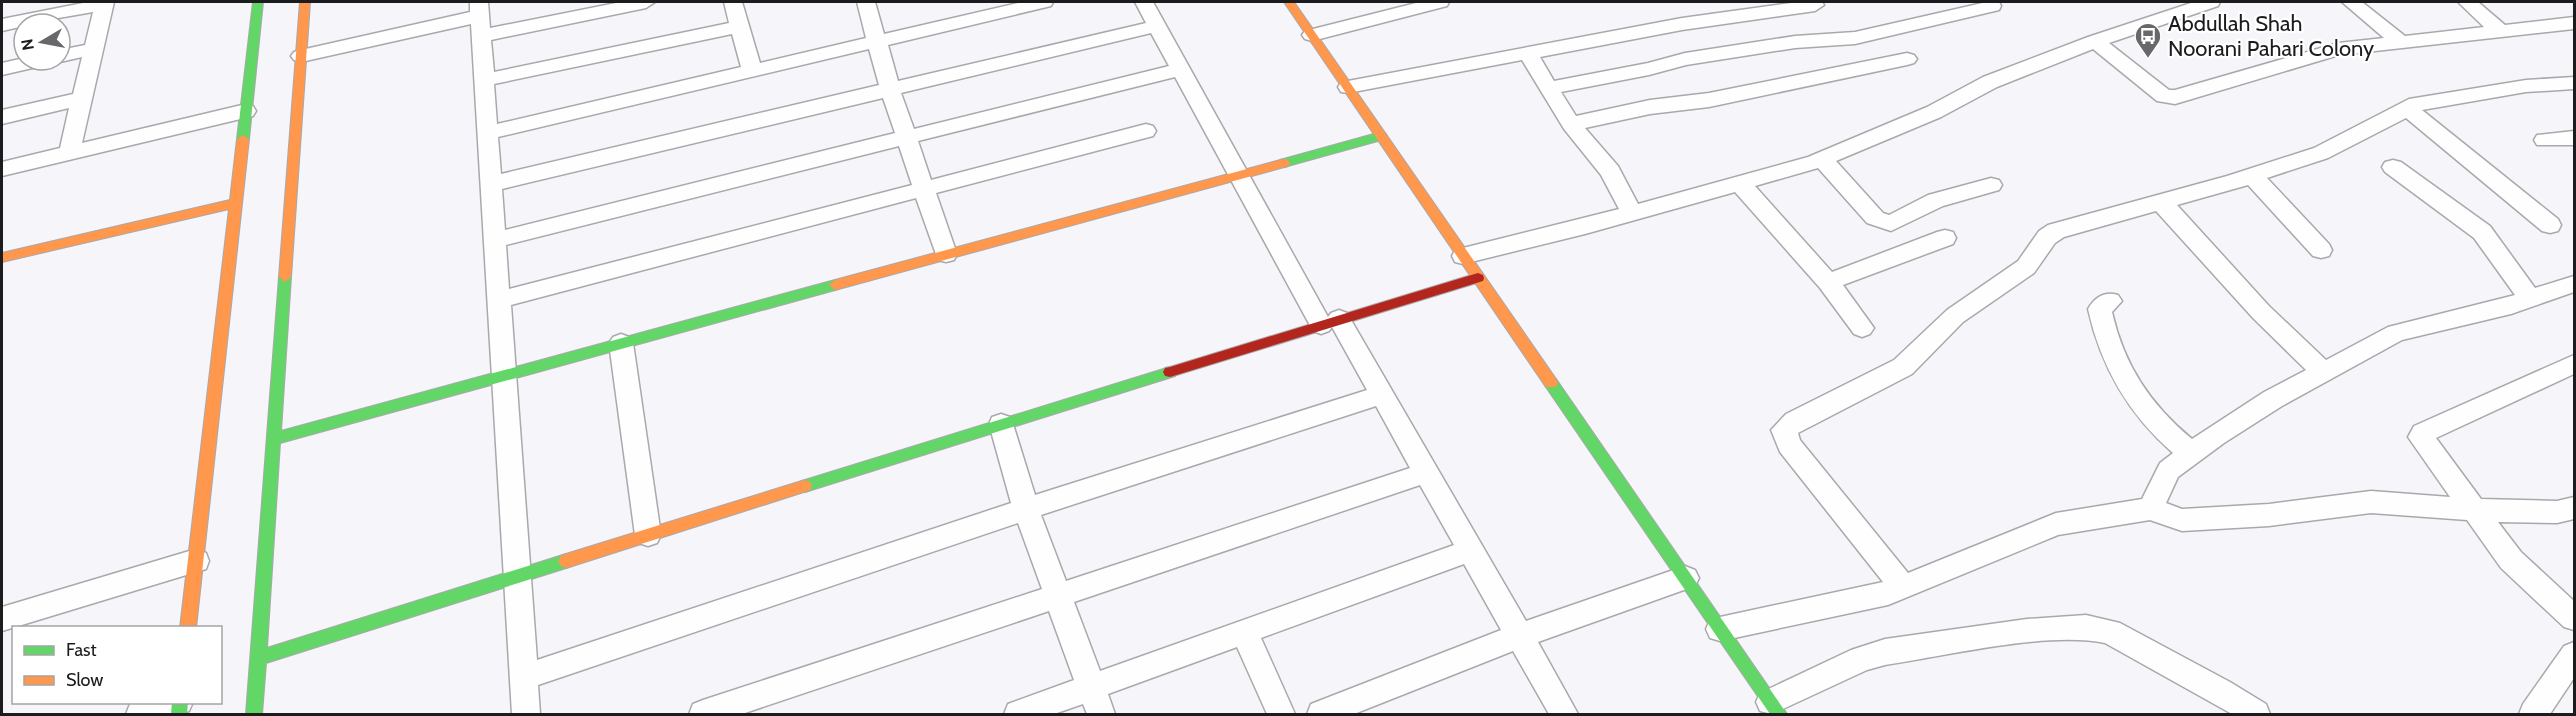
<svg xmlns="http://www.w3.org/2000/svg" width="2576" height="716" font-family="Cabin,sans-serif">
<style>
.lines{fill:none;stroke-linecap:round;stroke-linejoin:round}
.street-casing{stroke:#a9a9ac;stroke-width:3}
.fast-casing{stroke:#a9a9ac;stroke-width:2}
.slow-casing{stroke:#a9a9ac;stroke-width:2}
.jam-casing{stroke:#a9a9ac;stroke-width:2}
.street{fill:#fefefe;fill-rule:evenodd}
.fast{fill:#63d668;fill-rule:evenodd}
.slow{fill:#ff974d;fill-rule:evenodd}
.jam{fill:#b3261e;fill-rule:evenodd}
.labels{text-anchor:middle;stroke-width:4.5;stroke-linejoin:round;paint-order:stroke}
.poi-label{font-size:22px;fill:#1c1c1e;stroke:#fff;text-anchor:start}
</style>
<rect width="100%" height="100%" fill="#f5f5fa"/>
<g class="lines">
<g class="street-casing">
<g id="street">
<polygon points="88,2 114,2 82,143 246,104 253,106 256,111 253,116 2,176 2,162 60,148 69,108 2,124 2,110 73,94 82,57 60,62 53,60 50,64 2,75 2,63 24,58 60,60 60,50 85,45 93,12 24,24 24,26 2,31 2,19"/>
<path d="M470 2H488L490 28 621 2H655L646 8 491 40 494 72 729 23 724 2H742L760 63 866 38 857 2H875L884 34 1022 2H1053L1051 6 888 45 898 81 1146 23 1135 2H1153L1328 317 1331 313 1339 310 1347 313 1526 621 1685 566 1695 570 1699 578 1695 586 1538 642 1578 714H1549L1513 651 1354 714H1307L1311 704 1501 630 1464 564 1261 638 1295 714H1267L1237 647 1108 694 1115 714H1087L1083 704 1054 714H1004L1008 704 1074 680 1049 611 742 714H689L693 704 703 700 1042 589 1018 523 538 685 540 714H512L471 24 301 62 294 60 291 56 294 52 301 50 470 12ZM1151 33 1169 66 914 129 901 93ZM732 34 741 67 497 124 494 84ZM869 49 879 85 501 174 498 137ZM1175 77 1313 331 1321 334 1329 331 1332 327 1367 390 1035 495 1013 424 1010 417 1001 414 992 417 989 424 1011 503 537 660 511 305 916 198 938 260 946 262 954 260 957 254 936 193 1153 136 1156 131 1153 126 1146 124 931 180 918 141ZM883 98 895 133 505 230 502 189ZM899 146 912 185 509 289 506 245ZM1376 406 1410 468 1066 581 1041 515ZM1420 485 1454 545 1100 671 1074 602Z"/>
<polygon points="1420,2 1449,2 1447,6 1312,41 1305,39 1302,35 1305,31"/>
<polygon points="1799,2 1822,2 1824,5 1815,11 1682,30 1540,57 1554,81 1648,63 1685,53 1795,36 1855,32 1987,2 1999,2 2001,6 1999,10 1855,44 1795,48 1686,65 1649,75 1561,92 1576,116 1650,100 1709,93 1907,53 1914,55 1917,59 1914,63 1907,65 1709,107 1650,114 1585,128 1618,166 1638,204 1808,157 1927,107 1983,77 2088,37 2194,2 2220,2 2218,6 2109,43 2169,90 2175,90 2338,43 2384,38 2342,2 2362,2 2405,36 2484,27 2458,2 2478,2 2505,25 2574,17 2574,29 2339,55 2175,104 2157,101 2093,49 1997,87 1941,117 1836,161 1883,213 1889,215 1928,195 1991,178 1999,180 2002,185 1999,190 1943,206 1891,231 1867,223 1818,168 1755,186 1832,272 1937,232 1945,230 1953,232 1956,238 1953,244 1843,285 1874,328 1870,334 1862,337 1854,334 1820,288 1735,192 1585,234 1463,264 1455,262 1452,256 1455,250 1619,209 1601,175 1564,129 1522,60 1348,93 1341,92 1338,87 1341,82 1348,81 1682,18"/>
<path d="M2574 77V89L2526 92 2422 110 2558 219 2561 225 2558 231 2550 233 2542 231 2406 118 2328 158 2267 178 2329 244 2332 250 2329 256 2321 258 2313 256 2248 185 2177 205 2269 306 2326 360 2388 327 2515 295 2474 238 2385 172 2382 167 2385 162 2393 160 2401 162 2490 226 2535 288 2574 276V292L2511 314 2402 340 2282 406 2224 443 2178 477 2166 503 2182 509 2269 504 2371 491 2450 497 2408 437 2414 426 2574 355V374L2436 438 2481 499 2557 501 2574 497V519L2557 523 2498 522 2521 552 2574 601V630L2564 627 2501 568 2467 520 2371 513 2269 526 2182 531 2150 520 2058 535 1888 605 1720 641 1710 638 1706 629 1710 620 1720 617 1883 582 1780 452 1771 430 1786 414 1894 360 1947 310 2018 261 2039 231 2048 225 2227 176 2314 148 2409 99 2526 80ZM2156 211 2253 318 2306 370 2264 392 2192 439C2150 404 2124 365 2112 312L2122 301 2118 295C2105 291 2095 297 2088 309 2101 367 2128 414 2173 453L2160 463 2142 499 2056 513 1908 573 1800 440 1798 433 1912 374 1963 322 2034 273 2055 243 2064 237Z"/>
<polygon points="2574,131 2574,145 2537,145 2534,140 2537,135"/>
<polygon points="621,334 629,337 633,343 661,535 657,543 648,546 639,543 635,535 609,343 613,337"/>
<polygon points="196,549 206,553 209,561 206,569 2,631 2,607"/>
<path d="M2086 615 2120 623 2230 682 2266 704 2270 714H2232L2105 643C2047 631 1946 656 1885 665L1867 670 1772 714 1760 711 1756 702 1760 693 1851 650 1885 639 2027 619Z"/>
<polygon points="2574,642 2574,678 2550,714 2519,714 2523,704 2564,646"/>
<polygon points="135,702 193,702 189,711 181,714 126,714 130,704"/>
</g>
</g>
<g class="fast-casing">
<g id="fast">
<polygon points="253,2 263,2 249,139 243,143 237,139"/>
<polygon points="1381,132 1385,133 1387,136 1385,139 1284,167 1278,163 1280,160"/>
<polygon points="285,272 291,277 281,431 835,280 841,285 835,290 280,443 267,648 566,554 571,556 574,561 571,566 566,568 266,663 262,714 246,714 279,277"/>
<polygon points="1170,367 1175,368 1177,372 1175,376 805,492 800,490 798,486 800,482 805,480"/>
<polygon points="1551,378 1556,379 1787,714 1770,714 1546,387 1544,383 1546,379"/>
<polygon points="172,702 188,702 187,714 171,714"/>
</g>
</g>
<g class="slow-casing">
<g id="slow">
<polygon points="300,2 310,2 291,277 285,282 279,277"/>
<polygon points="1284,2 1294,2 1556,379 1558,383 1556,387 1546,387"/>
<polygon points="243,135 249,139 196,628 180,628 229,209 2,262 2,253 230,200 237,139"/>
<polygon points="1284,159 1288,160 1290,163 1288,166 835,290 829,285 835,280"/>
<polygon points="805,480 810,482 812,486 810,490 566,568 561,566 558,561 561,556 566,554"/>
</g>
</g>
<g class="jam-casing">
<polygon id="jam" points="1478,273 1483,275 1484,278 1483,281 1170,377 1165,376 1163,372 1165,368 1170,367"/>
</g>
<use href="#street" class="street"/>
<use href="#fast" class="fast"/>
<use href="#slow" class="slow"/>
<use href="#jam" class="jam"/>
</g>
<defs>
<g id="bus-pin" transform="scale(1.35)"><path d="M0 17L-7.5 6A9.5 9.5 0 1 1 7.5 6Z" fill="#68686b" stroke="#fff"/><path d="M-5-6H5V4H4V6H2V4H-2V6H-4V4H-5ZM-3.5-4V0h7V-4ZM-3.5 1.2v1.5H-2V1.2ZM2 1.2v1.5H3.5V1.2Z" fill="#fff"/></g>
</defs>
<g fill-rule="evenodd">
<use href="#bus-pin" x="2148" y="36"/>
</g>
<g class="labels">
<g class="poi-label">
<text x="2168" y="31">Abdullah Shah<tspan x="2168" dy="25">Noorani Pahari Colony</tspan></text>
</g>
</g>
<rect width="2576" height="716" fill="none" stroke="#1c1c1e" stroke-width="6"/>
<rect x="12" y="626" width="210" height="78" fill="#ffffff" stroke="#a4a4a5" stroke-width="1.5"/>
<rect x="24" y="646" width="30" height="9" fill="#63d668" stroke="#a4a4a5" stroke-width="1.5"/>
<text x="66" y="656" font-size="18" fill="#1c1c1e">Fast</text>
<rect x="24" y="676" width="30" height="9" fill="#ff974d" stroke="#a4a4a5" stroke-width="1.5"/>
<text x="66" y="686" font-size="18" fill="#1c1c1e">Slow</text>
<g transform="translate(42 42) rotate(260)"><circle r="28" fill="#ffffff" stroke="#a4a4a5" stroke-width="1.5"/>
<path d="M0-4.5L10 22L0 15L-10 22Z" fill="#68686b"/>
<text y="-9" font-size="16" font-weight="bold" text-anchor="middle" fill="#1c1c1e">N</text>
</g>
</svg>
